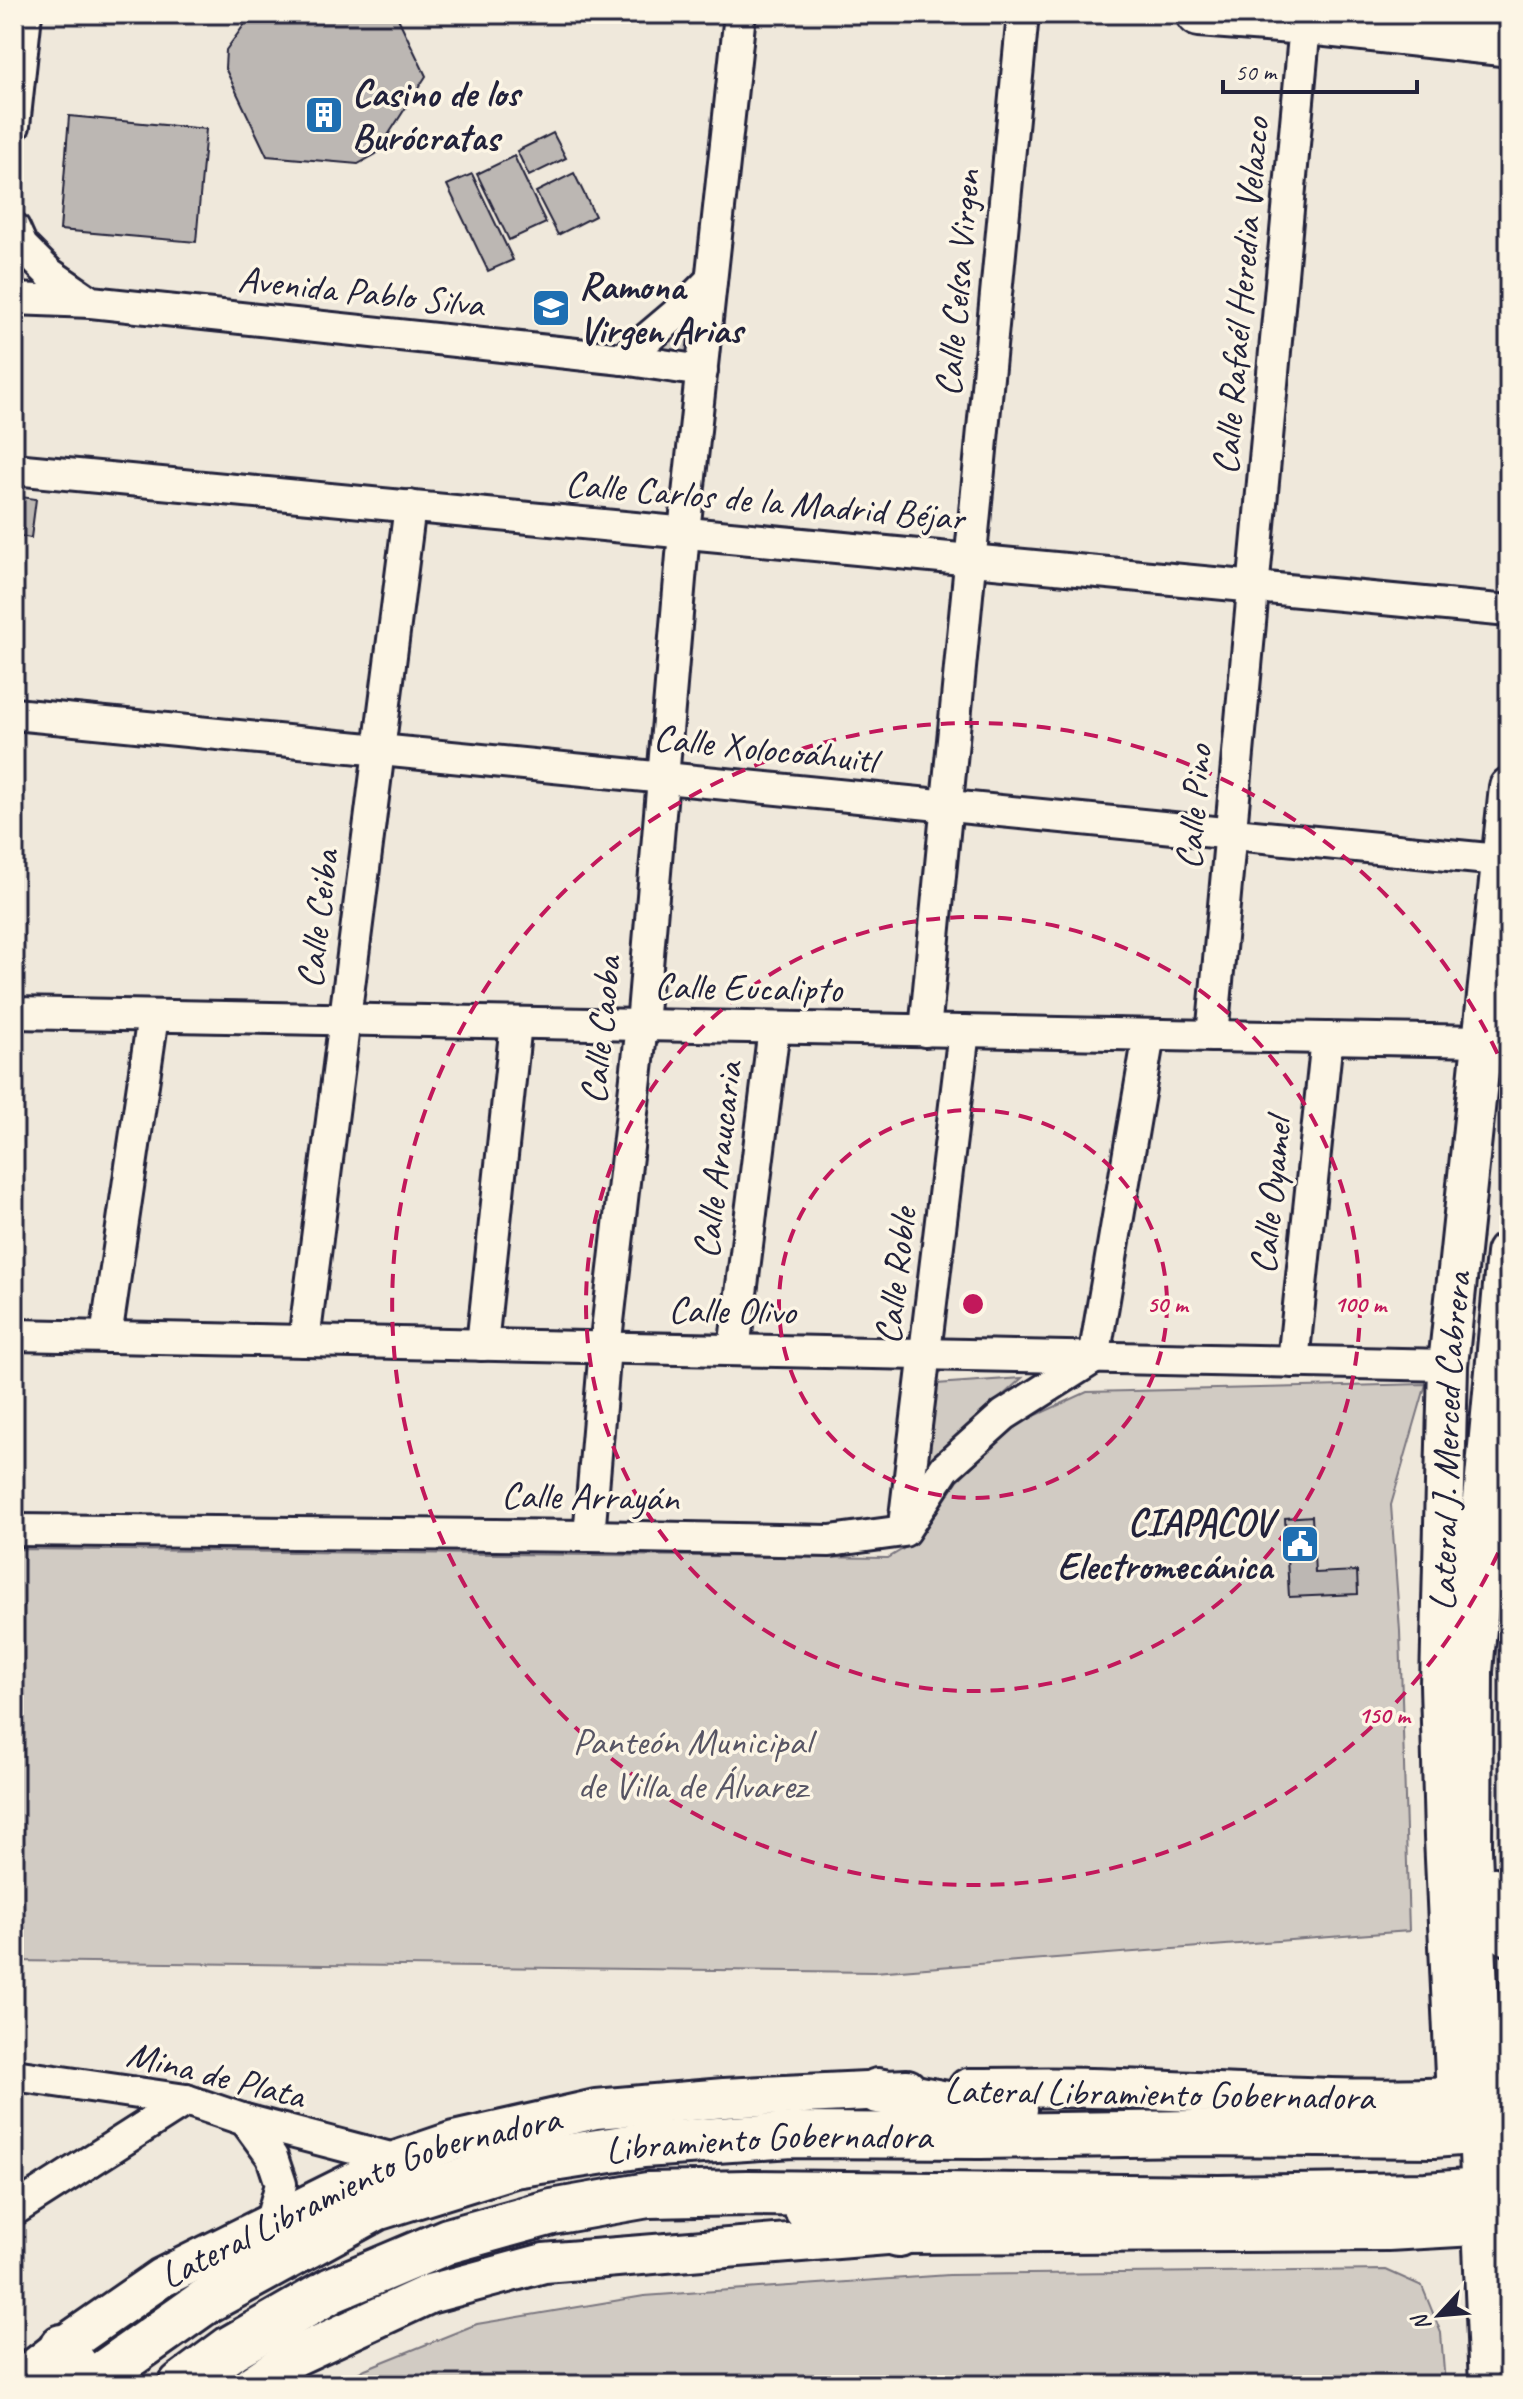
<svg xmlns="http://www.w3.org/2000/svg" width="1523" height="2399" font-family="Caveat,sans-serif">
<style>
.green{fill:#d1cbc3;stroke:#7a767f;stroke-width:2}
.building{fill:#bcb7b3;stroke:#22223b;stroke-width:2}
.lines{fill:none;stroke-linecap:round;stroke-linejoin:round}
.minor-casing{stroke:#22223b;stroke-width:36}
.tertiary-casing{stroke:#22223b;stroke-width:44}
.primary-casing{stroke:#22223b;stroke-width:50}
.trunk-casing{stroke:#22223b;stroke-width:50}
.minor{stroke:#fcf5e5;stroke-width:30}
.tertiary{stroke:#fcf5e5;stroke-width:38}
.primary{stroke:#fcf5e5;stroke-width:44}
.trunk{stroke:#fcf5e5;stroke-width:44}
.ring{fill:none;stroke:#c2185b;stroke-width:4;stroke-dasharray:14 10}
.labels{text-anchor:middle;stroke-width:7;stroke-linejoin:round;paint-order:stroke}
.poi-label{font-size:38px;font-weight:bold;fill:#22223b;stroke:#fcf5e5;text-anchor:start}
.street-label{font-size:38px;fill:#22223b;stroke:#fcf5e5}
.park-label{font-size:38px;fill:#575564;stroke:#fcf5e5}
.centre{fill:#c2185b;stroke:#fcf5e5;stroke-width:4}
.ring-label{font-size:24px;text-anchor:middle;font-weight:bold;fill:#c2185b;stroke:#fcf5e5;stroke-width:7;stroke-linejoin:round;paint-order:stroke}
</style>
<rect width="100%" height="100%" fill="#efe8db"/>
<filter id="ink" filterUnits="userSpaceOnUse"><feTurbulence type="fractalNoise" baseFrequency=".0125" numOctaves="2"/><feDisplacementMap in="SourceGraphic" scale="16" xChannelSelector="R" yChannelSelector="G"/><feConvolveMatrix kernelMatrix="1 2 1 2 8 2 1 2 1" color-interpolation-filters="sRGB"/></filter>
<g filter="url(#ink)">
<g class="green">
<polygon points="698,318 693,348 686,353 659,349"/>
<polygon points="1022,1378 925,1466 936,1384"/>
<polygon points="1426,1384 1391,1505 1400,1631 1409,1931 874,1972 14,1961 14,1549 888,1558 918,1540 958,1480 1017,1424 1087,1392"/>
<polygon points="1386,2270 1422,2286 1441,2333 1445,2385 337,2385 365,2369 477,2324 644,2296 949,2275"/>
</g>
<g class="building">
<polygon points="252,14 396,14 426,76 376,154 358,164 267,156 225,68 226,50"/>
<polygon points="69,116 206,129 196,242 60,230"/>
<polygon points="553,133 566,158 529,176 517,151"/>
<polygon points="514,156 546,223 509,240 477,174"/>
<polygon points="574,173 595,216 558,235 536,192"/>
<polygon points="472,174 513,260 488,271 447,185"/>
<polygon points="14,496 36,499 31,538 14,535"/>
<polygon points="1312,1516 1315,1573 1357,1571 1358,1594 1289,1597 1285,1518"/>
</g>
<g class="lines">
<g class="minor-casing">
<g id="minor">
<polyline points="14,126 26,14"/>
<polyline points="14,228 22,246 49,273 91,302 623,359 702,371"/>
<polyline points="14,299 91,302"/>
<polyline points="623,359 682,309 711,280"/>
<polyline points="14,469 1509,611"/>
<polyline points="14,714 1509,861"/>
<polyline points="14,1013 1481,1041"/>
<polyline points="925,1031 1023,14"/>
<polyline points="1212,1036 1306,14"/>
<polyline points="14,1335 1448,1365"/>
<polyline points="106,1337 153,1016"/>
<polyline points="304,1341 410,506"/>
<polyline points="482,1345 516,1023"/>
<polyline points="734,1350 774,1028"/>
<polyline points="1293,1362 1327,1038"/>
<polyline points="904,1525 964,1031"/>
<polyline points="14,1530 589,1536 830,1541 904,1531 945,1468 1004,1415 1094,1358 1149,1035"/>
<polyline points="589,1536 605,1348 642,1025 684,532 740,14"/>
<polyline points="14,2075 186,2100 245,2120 398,2160"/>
<polyline points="245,2120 272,2157 281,2184 270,2224"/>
<polyline points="14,2210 186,2100"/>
</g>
</g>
<g class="tertiary-casing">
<g id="tertiary">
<path d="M968 2088C1009 2088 1049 2087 1090 2088 1229 2091 1370 2107 1509 2093"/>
<path id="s1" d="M1456 2097 1444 1837 1440 1684 1448 1365 1509 787"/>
<path id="s2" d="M14 2384 62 2347 161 2278 398 2160 454 2141 596 2109 724 2098 907 2089"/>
<polyline points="252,2385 295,2356 429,2294 544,2263 899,2234 1388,2231 1509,2224"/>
</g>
</g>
<g class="primary-casing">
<g id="primary">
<polyline points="1199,14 1306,22 1509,44"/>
<polyline points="1494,1890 1509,1933"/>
<polyline points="1492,2385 1469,1849 1470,1671 1509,1254"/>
</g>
</g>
<g class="trunk-casing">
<g id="trunk">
<polyline points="878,2091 958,2106 1015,2109"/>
<polyline points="807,2209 899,2234"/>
<polyline points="62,2347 88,2384"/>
<path id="s3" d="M87 2385 206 2301 376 2208 514 2165 643 2145 792 2135 981 2136 1195 2133 1433 2135 1509 2129"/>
<polyline points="181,2385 231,2348 332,2290 448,2241 552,2212 648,2195 747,2193 1219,2198 1426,2195 1509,2189"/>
</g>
</g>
<use href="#minor" class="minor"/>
<use href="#tertiary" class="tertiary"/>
<use href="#primary" class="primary"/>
<use href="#trunk" class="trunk"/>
</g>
</g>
<g class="ring">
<circle cx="973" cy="1304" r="194"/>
<circle cx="973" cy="1304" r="387"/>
<path d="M1508 1531A581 581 0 1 1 1508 1077"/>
</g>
<defs>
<g id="building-square" transform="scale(2)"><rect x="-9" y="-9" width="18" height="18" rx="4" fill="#1f6fb2" stroke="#fcf5e5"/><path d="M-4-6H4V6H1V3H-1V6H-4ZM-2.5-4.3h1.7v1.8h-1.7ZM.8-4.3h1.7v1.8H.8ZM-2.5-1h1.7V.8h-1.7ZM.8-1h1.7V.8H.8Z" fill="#fff"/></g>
<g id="school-square" transform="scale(2)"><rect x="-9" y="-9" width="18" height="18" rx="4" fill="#1f6fb2" stroke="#fcf5e5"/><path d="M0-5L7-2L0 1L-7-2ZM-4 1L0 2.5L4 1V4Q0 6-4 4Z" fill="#fff"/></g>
<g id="civic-square" transform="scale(2)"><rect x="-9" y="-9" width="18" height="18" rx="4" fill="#1f6fb2" stroke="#fcf5e5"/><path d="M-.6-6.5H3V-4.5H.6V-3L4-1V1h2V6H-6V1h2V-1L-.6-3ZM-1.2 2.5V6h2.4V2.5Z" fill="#fff"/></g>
</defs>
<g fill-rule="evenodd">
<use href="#building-square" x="324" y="115"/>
<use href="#school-square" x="551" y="308"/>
<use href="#civic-square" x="1300" y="1544"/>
</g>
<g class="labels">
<g class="poi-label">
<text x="352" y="106">Casino de los<tspan x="352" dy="44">Burócratas</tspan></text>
<text x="579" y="299">Ramona<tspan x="579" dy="44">Virgen Arias</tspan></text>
<text x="1272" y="1535" text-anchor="end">CIAPACOV<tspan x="1272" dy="44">Electromecánica</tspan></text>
</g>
<g class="street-label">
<text transform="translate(957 283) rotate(-85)" y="13">Calle Celsa Virgen</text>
<text transform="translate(361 291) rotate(6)" y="13">Avenida Pablo Silva</text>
<text transform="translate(1240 296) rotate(-85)" y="13">Calle Rafaél Heredia Velazco</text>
<text transform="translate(765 500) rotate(5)" y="13">Calle Carlos de la Madrid Béjar</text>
<text transform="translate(765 748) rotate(6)" y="13">Calle Xolocoáhuitl</text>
<text transform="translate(1193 807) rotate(-85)" y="13">Calle Pino</text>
<text transform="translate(317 919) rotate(-83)" y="13">Calle Ceiba</text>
<text transform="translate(748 987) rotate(1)" y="13">Calle Eucalipto</text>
<text transform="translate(600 1030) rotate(-84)" y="13">Calle Caoba</text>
<text transform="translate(717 1160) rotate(-83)" y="13">Calle Araucaria</text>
<text transform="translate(1270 1196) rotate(-84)" y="13">Calle Oyamel</text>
<text transform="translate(895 1276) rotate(-83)" y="13">Calle Roble</text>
<text transform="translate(732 1310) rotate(1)" y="13">Calle Olivo</text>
<text dy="13" stroke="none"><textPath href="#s1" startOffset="656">Lateral J. Merced Cabrera</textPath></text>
<text transform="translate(590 1496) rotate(1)" y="13">Calle Arrayán</text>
<text transform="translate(216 2074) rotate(14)" y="13">Mina de Plata</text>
<text transform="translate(1159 2093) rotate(1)" y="13">Lateral Libramiento Gobernadora</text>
<text dy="13" stroke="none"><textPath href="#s3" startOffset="740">Libramiento Gobernadora</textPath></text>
<text dy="13" stroke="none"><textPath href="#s2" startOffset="398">Lateral Libramiento Gobernadora</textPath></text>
</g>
<g class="park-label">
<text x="692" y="1754">Panteón Municipal<tspan x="692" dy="44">de Villa de Álvarez</tspan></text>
</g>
</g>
<circle cx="973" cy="1304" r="12" class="centre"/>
<g class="ring-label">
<text x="1167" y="1312">50 m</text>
<text x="1360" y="1312">100 m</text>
<text x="1384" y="1723">150 m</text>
</g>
<rect width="1523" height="2399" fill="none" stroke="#fcf5e5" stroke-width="48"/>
<rect x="24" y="24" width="1475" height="2351" fill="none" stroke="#22223b" stroke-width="3" filter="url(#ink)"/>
<g transform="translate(1439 2315) rotate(244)" stroke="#fcf5e5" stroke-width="6" paint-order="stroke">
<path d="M0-6L14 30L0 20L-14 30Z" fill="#22223b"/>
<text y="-12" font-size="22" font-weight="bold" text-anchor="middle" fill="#22223b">N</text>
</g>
<path d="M1223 80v12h194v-12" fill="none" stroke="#22223b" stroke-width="4"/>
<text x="1235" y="80" font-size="24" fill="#22223b" stroke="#fcf5e5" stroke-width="6" paint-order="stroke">50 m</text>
</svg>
